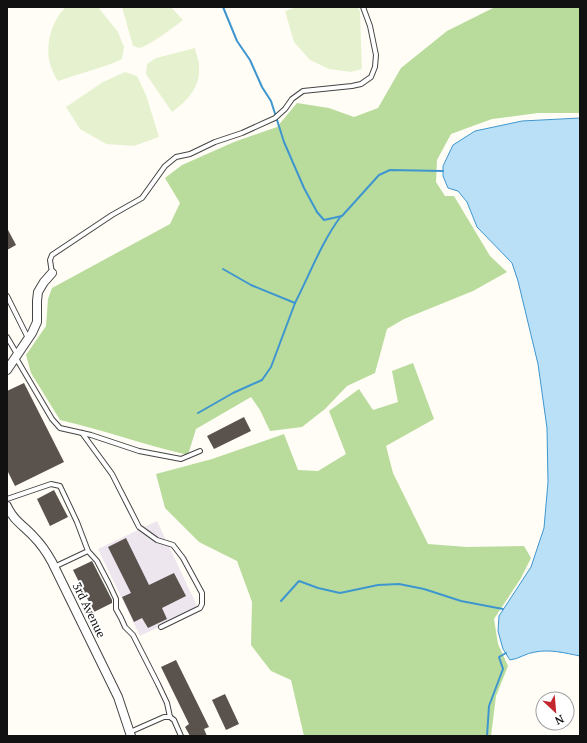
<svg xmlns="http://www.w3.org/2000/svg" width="587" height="743" font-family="'PT Serif',serif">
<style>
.industrial{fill:#eee6ef}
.forest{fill:#b9dc9c}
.pitch{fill:#e6f2cf}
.water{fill:#b9e0f7;stroke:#3f96cf}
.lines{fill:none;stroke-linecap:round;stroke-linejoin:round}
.stream{stroke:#3f96cf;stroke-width:2}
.building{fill:#5a524d}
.service-casing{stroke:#444;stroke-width:6}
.minor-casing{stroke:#444;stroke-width:10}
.service{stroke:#fff;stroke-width:4}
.minor{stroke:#fff;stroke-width:8}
.labels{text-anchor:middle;stroke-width:4;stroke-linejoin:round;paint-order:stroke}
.street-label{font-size:12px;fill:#111;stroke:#fff}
</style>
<rect width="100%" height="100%" fill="#fffdf5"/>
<polygon class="industrial" points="157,521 198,608 140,636 98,549"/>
<g class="forest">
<path d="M495 7H580V113H538L492 119 451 134 437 160 436 182 445 196H454L490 256 507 272 473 291 404 319 387 329 375 373 347 386 325 409 302 427 270 431 260 410 251 397 196 429 188 455C145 445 103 430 60 420L31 373 26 355 46 326 48 299 52 288 170 224 180 203 165 178 182 165 234 142 277 127 297 103 329 108 354 117 378 108 401 68 447 31Z"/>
<polygon points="413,363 434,419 386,446 393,473 428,544 467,547 524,546 531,558 521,578 494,619 498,644 508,666 496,696 491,736 304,736 291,680 271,671 251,645 252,602 237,561 199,542 165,508 156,474 212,459 284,434 298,470 318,471 346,454 329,411 359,389 373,410 398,402 392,371"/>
</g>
<g class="pitch">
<path d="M66 7H98L118 32 124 47 122 59 111 64 58 81C55 77 53 72 51 67 44 47 51 21 66 7Z"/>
<path d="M122 7H171L183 20C175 26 148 47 139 48 138 48 135 46 133 46Z"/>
<polygon points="297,7 358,7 360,12 362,69 351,72 329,69 310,60 294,42 285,11"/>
<path d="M195 48C196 54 199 60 199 66 201 87 187 101 172 112L146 74 147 64 156 58Z"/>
<polygon points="125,72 137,76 146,95 159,137 134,146 106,144 80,129 66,107 103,82"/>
</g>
<path class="water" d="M580 118V656C565 653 550 649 535 652 526 653 519 659 510 660L503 649 498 631 499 616 531 567 544 528 548 482 547 428 538 364 518 281 512 263 477 227 467 202 458 191 448 188 443 176V166L453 145 475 131 522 121Z"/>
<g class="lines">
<g class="stream">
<polyline points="223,7 237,41 250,60 262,87 271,101 284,142 304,188 317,212 324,220 342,216 379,175 390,170 443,171"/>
<path d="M223 269 251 285 295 303C310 274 321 243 341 216"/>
<polyline points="198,413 233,393 262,380 271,367 295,303"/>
<polyline points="281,601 299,581 318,588 340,593 378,585 399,584 424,589 461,601 503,609"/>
<polyline points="487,736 489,706 503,669 499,657 506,653"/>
</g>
</g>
<g class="building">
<polygon points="7,228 16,245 7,250"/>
<polygon points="24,383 64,462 15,486 7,470 7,391"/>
<polygon points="244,417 251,431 214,449 207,436"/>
<polygon points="54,490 68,517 50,526 37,499"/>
<polygon points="126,538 149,585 174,573 186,596 162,608 167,619 148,628 142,618 134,622 122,597 131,593 108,547"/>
<polygon points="92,561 112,600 112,603 94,612 73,570"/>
<polygon points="176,660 209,727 204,729 207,736 190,736 185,727 189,724 161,667"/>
<polygon points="225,694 239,724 226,730 212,700"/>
</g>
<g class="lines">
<g class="service-casing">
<g id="service">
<polyline points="52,273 50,260 52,255 112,215 142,198 165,166 176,157 190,154 215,142 242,133 275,118 285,109 292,99 303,91 352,86 361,84 371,77 375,67 376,55 370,26 363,7"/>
<polyline points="7,296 28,338"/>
<polyline points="7,337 17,354"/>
<polyline points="16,358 52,419 60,428 91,435 139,451 181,459 200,451"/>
<polyline points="82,433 112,474 139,527 157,540 173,545 183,558 202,593 202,604 200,608 161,627"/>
<polyline points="7,499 51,484 60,486 77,522 88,551 54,567"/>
<polyline points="88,551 97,561 109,584 116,599 116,609 121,618 125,627 133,635 158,684 167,703 170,717"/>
<polyline points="130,732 164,717 170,717 174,720 181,736"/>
</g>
</g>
<g class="minor-casing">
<g id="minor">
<polyline points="7,370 32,333 37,322 37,301 38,292 44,282 52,273"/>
<path d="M7 506C13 520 24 526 34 537 41 544 47 553 52 562L118 697 131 736"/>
</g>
</g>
<use href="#service" class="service"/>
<use href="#minor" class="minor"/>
</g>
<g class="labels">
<g class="street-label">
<text transform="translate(89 610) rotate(64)" y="4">3rd Avenue</text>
</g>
</g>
<rect width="587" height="743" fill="none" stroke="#111111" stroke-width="16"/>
<g transform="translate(555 711) rotate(154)"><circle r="19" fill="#ffffff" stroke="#a0a0a0"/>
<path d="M0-3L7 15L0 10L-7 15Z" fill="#c4262e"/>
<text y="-6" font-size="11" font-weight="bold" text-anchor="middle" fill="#111111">N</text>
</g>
</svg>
